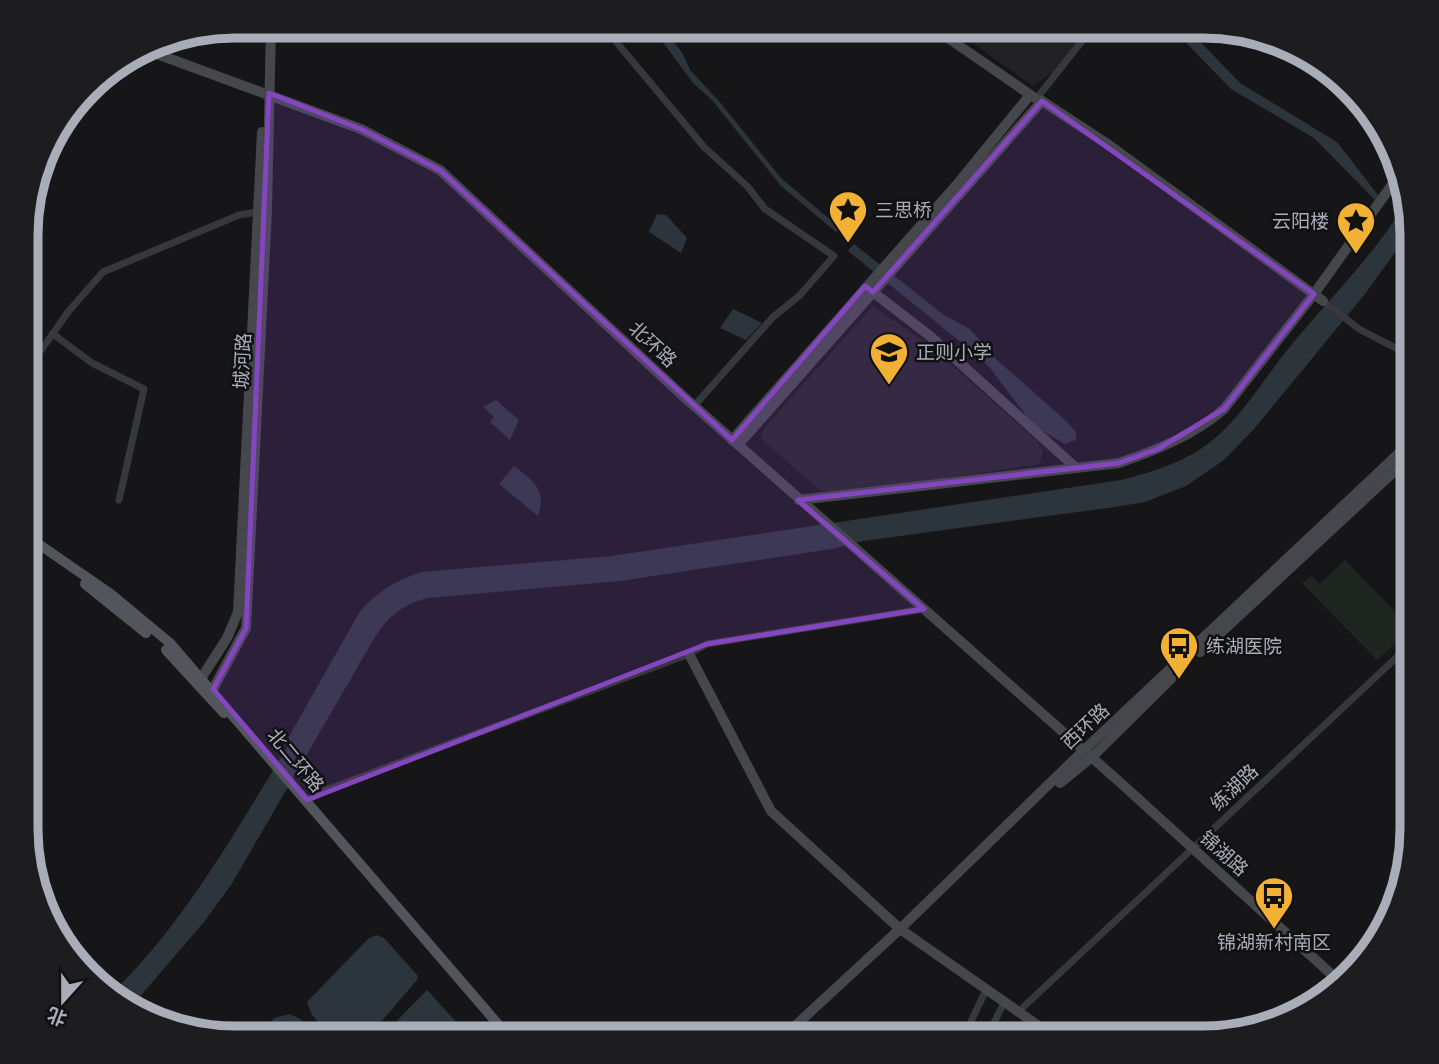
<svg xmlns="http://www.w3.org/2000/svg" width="1439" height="1064" font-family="Overpass,'Noto Sans SC',sans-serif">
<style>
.built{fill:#222225}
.green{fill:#1e261f}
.water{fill:#2c353c}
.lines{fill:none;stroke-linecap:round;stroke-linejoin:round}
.street{stroke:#37383d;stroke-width:7}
.secondary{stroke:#45474d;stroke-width:10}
.primary{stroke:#53555c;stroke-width:10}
.marked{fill:#8446be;fill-opacity:0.2;stroke:#8446be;stroke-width:5;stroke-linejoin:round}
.labels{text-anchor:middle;stroke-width:5;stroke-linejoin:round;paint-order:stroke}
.poi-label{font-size:19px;fill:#a8adb8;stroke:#111113;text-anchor:start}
.street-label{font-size:19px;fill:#a8adb8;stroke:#111113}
.rim{fill:none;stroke:#a8adb8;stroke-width:9}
</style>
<rect width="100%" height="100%" fill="#161618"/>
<g class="built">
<polygon points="950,27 1089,27 1056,70 1033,86"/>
<polygon points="873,306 928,344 1037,441 1043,450 1040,464 920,482 822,492 761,439 764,428"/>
</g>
<polygon class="green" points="1345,560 1412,629 1377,660 1302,583 1311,576 1320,584"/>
<g class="water">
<polygon points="651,26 662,26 683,54 690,70 719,101 781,178 840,228 836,232 781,186 712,100 693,83"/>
<polygon points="1171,27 1186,27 1240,83 1337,142 1378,195 1375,200 1314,138 1231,89"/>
<path d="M1405 204 1411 230 1365 294 1254 429 1224 460 1186 486 1145 502 1115 507 863 541 832 549 620 581 428 598C403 604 389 616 375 637L231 885 204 922 131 1007 111 994C184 924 234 833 287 748V740L359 613C377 591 394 582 421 572L611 556 1121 480C1152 472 1183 463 1209 443 1241 419 1263 380 1288 349 1328 300 1372 258 1405 204Z"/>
<polygon points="657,214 666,215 687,238 681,253 649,232"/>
<polygon points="854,244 944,315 970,329 996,359 1064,419 1076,432 1076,440 1065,444 1034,426 990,368 973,352 848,251"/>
<polygon points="733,309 762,323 746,340 720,328"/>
<polygon points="496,400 519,420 510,440 490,422 494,417 483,407"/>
<path d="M514 466C534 481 547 490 538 516L499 484Z"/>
<polygon points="376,935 384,938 418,976 417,980 368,1037 332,1037 312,1015 307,1002 368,939"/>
<polygon points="427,990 470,1037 381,1037 425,992"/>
<polygon points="290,1014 302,1020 318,1037 259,1037 274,1018"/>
</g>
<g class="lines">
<g class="street">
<polyline points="603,26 704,147 748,187 765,209 834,256 799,296 773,317 694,406"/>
<polyline points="1037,98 1093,27"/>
<polyline points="1323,301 1359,329 1413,357"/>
<polyline points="53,334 92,363 144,389 119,500"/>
<polyline points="28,396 30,366 68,312 103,272 239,215 263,211"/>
<polyline points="307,800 326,790 689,654 707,644 924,609"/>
<polyline points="1017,1013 1412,643"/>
<polyline points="963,1038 986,990"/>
<polyline points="986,1038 1004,1003"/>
</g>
<g class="secondary">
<polyline points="932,27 1035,98"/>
<polyline points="146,50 361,129 440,170 683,396 1123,785 1340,982"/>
<polyline points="869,289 930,336 1075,467"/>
<polyline points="732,440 959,182 1030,95"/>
<polyline points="738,445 1042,101 1109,145 1323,301"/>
<path d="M799 500 1119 463C1157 450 1194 435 1224 409L1314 294 1399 175"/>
<polyline points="1200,652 1413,454"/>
<polyline points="689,654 771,811 900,929 1056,1038"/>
<polyline points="202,677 227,638 238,612 262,132"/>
<polyline points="213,689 246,628 267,210 271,26"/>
<polyline points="1060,783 1092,757 1171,679"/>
<polyline points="782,1038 900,929 1084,750 1413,440"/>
</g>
<g class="primary">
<polyline points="27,536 111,594 170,643 509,1037"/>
<polyline points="85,584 146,633"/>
<polyline points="166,650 224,713"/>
</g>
</g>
<path class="marked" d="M269 93 361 129 440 170 732 440 865 286 873 292 1042 101 1314 294 1224 409 1158 449 1119 463 798 500 924 609 707 644 307 800 213 689 246 628Z"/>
<defs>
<g id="sight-pin" transform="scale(2.0125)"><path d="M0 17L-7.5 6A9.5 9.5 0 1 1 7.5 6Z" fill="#f2b134" stroke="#111113"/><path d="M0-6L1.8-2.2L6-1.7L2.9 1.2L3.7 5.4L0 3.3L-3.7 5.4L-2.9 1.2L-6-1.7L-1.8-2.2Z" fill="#111"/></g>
<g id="school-pin" transform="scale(2.0125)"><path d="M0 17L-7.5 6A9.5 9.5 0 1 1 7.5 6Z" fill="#f2b134" stroke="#111113"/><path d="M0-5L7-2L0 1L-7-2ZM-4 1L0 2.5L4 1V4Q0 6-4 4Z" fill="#111"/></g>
<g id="bus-pin" transform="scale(2.0125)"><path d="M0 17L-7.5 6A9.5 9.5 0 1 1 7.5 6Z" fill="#f2b134" stroke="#111113"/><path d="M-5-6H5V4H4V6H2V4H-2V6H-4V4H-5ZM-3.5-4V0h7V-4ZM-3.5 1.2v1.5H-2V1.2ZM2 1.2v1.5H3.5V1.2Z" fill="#111"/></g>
</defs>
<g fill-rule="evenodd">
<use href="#sight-pin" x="848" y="210"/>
<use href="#sight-pin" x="1356" y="221"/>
<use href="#school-pin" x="889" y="352"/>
<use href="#bus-pin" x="1179" y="646"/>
<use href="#bus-pin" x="1274" y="896"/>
</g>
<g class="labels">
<g class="poi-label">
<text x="875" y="217">三思桥</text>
<text x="1329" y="228" text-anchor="end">云阳楼</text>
<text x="916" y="359">正则小学</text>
<text x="1206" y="653">练湖医院</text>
<text x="1274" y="949" text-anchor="middle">锦湖新村南区</text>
</g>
<g class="street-label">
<text transform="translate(653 344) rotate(43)" y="7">北环路</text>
<text transform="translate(242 361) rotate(-87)" y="7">城河路</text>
<text transform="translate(1085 726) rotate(-43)" y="7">西环路</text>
<text transform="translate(296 760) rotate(50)" y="7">北二环路</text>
<text transform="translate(1234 787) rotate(-44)" y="7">练湖路</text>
<text transform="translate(1224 853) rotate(42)" y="7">锦湖路</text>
</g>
</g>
<path d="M0 0H1439V1064H0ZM235 38H1203A197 197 0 0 1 1400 235V829A197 197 0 0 1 1203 1026H235A197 197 0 0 1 38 829V235A197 197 0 0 1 235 38Z" fill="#1d1d20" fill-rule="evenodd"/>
<path class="rim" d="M235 38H1203A197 197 0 0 1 1400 235V829A197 197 0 0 1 1203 1026H235A197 197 0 0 1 38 829V235A197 197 0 0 1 235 38Z"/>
<g transform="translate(63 1001) rotate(201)" stroke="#111113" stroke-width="5" paint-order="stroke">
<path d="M0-5L12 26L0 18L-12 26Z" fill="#a8adb8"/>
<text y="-10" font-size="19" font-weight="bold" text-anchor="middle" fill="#a8adb8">北</text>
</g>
</svg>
